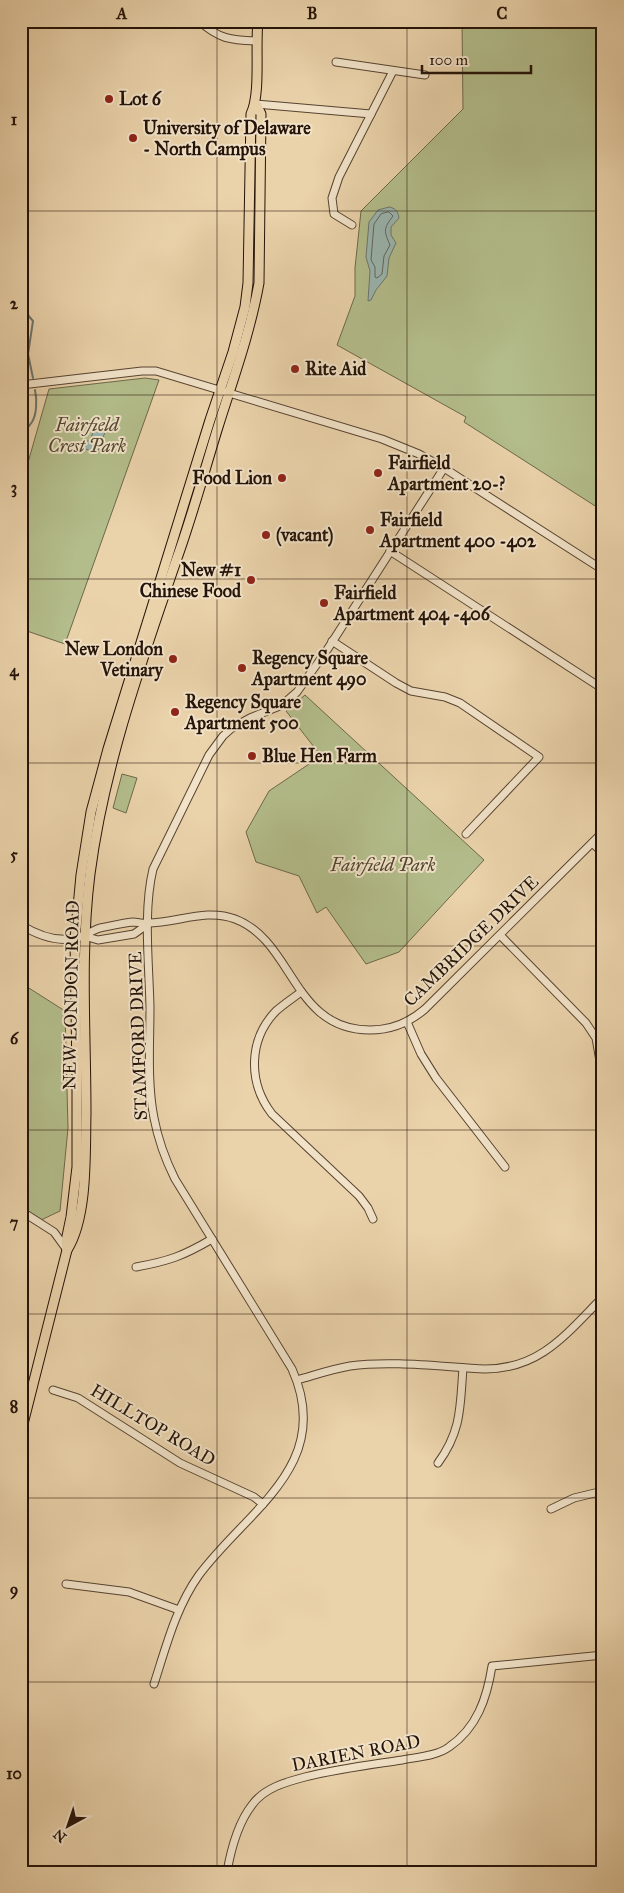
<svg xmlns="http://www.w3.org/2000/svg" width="624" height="1893" font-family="'IM FELL Great Primer',serif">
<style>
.green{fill:#b3bd8b;stroke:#6c684a}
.water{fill:#9ab6b1;stroke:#6b756d}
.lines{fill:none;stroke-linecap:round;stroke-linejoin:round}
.shore{stroke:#5f645c;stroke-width:1}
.stream{stroke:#6b756d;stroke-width:2}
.minor-casing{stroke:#564330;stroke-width:9}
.major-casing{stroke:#241308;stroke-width:11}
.minor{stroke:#f1e2c8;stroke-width:7}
.major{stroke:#ead2aa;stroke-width:9}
.grid{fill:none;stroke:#241308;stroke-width:1;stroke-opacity:0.55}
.poi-dot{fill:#8f2418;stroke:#f1e2c8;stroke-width:2}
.labels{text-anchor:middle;stroke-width:4;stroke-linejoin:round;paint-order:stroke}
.poi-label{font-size:18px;font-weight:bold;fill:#241308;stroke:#f1e2c8;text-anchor:start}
.park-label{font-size:18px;font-style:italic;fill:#4f462f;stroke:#f1e2c8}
.street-label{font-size:18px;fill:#241308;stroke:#f1e2c8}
.neatline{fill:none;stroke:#241308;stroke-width:2}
.grid-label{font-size:16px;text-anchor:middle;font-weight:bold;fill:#241308}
</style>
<rect width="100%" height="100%" fill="#ead2aa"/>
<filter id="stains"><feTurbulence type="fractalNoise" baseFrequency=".004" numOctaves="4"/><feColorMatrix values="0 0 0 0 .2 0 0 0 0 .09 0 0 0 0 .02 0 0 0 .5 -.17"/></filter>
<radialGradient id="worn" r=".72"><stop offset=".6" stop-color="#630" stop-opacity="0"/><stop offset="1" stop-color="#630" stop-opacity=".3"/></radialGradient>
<g class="green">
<polygon points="462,21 603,21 603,511 464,422 466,417 337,345 355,296 355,268 361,211 463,109"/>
<polygon points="145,378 159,380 65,644 21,629 21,487 49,389"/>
<polygon points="305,695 484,860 399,952 366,964 326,907 317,913 299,876 256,862 246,832 269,791 321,756 286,711"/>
<polygon points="122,774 137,778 126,813 113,808"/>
<polygon points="21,983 65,1011 68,1128 60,1211 41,1220 21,1207"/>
</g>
<g class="water">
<path d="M389 207C395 208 398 211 399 218L391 227V235L396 243 389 258 387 276 376 290 371 300 368 301 370 271 366 257 369 222 378 210Z"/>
<polygon points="96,423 107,427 97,453 80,447 81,441 90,441"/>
</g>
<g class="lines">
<path class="shore" d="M389 212 393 216C383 229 384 231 390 245L384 256 382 274 377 278 375 277V267L371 260 374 224 381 214Z"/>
<g class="stream">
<polyline points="21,307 33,321 28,354 33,378"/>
<path d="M21 439C23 431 28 428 32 422 37 414 37 399 35 390"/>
</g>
<g class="minor-casing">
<g id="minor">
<path d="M199 21C219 39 230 40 256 41"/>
<polyline points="336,62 425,75"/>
<polyline points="256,104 371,114"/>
<polyline points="352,225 334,214 332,198 339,177 393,71"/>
<polyline points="21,385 142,371 156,371 382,439 419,454 444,468 603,570"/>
<polyline points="390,551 603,689"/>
<polyline points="21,637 22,636"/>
<polyline points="332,641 396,683 411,691 445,697 460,703 539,757 466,834"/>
<polyline points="592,843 603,853"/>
<path d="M21 925C39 936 62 944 83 936 88 934 93 930 100 928 110 926 123 923 133 922 138 922 143 924 148 923 177 923 206 908 235 919 294 941 292 1030 370 1030 391 1030 410 1022 425 1009L603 832"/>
<polyline points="500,935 586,1023 596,1038 603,1079"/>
<polyline points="84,936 98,940 134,934 148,924"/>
<path d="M301 992C293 998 284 1004 276 1011 248 1040 248 1083 272 1114L359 1196 368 1208 373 1219"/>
<polyline points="407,1022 421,1054 436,1078 505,1167"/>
<polyline points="21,1211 54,1232 67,1250"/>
<path d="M136 1267C169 1261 183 1256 212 1239"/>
<path d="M297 1380C315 1375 332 1369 350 1366 391 1360 443 1367 485 1369 541 1369 567 1333 603 1297"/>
<polyline points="21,1384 33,1387"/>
<polyline points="53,1390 78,1398 180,1463 254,1497 263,1504"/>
<path d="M438 1463C462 1430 460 1406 463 1368"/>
<polyline points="551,1509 574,1498 603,1491"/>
<polyline points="66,1584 129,1592 179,1610"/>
<path d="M154 1684C166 1647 176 1607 199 1575 247 1510 335 1465 292 1369L175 1179C165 1159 158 1139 154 1118 147 1082 150 1043 150 1007 149 963 143 911 153 869L209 755 223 736 232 728 250 718 282 705 297 692 327 650 444 468"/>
<path d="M227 1872C231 1849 238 1823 252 1805 264 1788 286 1782 305 1777 336 1769 369 1765 402 1760 417 1757 437 1756 449 1747 477 1728 487 1698 492 1666L603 1655"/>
</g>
</g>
<g class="major-casing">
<g id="major">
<path d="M67 1250 66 1241 71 1217 77 1167V1078L75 939 81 875 91 812 108 749 210 420 233 352 245 307 248 283 251 114C261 93 255 47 258 21"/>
<path d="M21 1432 67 1250C88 1217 85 1153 86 1113 86 1033 80 953 90 874 104 766 141 663 176 561 192 517 204 472 218 427 233 379 250 333 259 283L261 114 256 104"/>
</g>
</g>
<use href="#minor" class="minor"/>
<use href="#major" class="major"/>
</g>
<path class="grid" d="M217 21V1872M407 21V1872M21 211H603M21 395H603M21 579H603M21 763H603M21 946H603M21 1130H603M21 1314H603M21 1498H603M21 1682H603"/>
<g class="poi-dot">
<circle cx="109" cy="99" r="5"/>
<circle cx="133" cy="138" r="5"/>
<circle cx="295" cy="369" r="5"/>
<circle cx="378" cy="473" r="5"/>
<circle cx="282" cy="478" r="5"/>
<circle cx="370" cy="530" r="5"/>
<circle cx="266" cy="535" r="5"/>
<circle cx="251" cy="580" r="5"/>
<circle cx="324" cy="603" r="5"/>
<circle cx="173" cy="659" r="5"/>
<circle cx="242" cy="668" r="5"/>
<circle cx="175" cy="712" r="5"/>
<circle cx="252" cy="756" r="5"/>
</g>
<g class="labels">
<g class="poi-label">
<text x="119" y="105">Lot 6</text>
<text x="143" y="134">University of Delaware<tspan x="143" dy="21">- North Campus</tspan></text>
<text x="305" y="375">Rite Aid</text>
<text x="388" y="469">Fairfield<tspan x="388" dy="21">Apartment 20-?</tspan></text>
<text x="272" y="484" text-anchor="end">Food Lion</text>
<text x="380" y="526">Fairfield<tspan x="380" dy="21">Apartment 400 -402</tspan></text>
<text x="276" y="541">(vacant)</text>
<text x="241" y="576" text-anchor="end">New #1<tspan x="241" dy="21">Chinese Food</tspan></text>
<text x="334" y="599">Fairfield<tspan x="334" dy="21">Apartment 404 -406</tspan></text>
<text x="163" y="655" text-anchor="end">New London<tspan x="163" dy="21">Vetinary</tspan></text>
<text x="252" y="664">Regency Square<tspan x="252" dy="21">Apartment 490</tspan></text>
<text x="185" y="708">Regency Square<tspan x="185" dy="21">Apartment 500</tspan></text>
<text x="262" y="762">Blue Hen Farm</text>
</g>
<g class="park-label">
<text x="87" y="431">Fairfield<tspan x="87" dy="21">Crest Park</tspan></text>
<text x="383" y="871">Fairfield Park</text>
</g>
<g class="street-label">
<text transform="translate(471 941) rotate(-44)" y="6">CAMBRIDGE DRIVE</text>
<text transform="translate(71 995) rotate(-89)" y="6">NEW LONDON ROAD</text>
<text transform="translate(138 1036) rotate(-92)" y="6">STAMFORD DRIVE</text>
<text transform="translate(153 1425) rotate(31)" y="6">HILLTOP ROAD</text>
<text transform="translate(356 1753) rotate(-11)" y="6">DARIEN ROAD</text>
</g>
</g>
<rect width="624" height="1893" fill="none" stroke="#ead2aa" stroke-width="55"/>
<g transform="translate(68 1826) rotate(220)" stroke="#f1e2c8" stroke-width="4" paint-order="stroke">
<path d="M0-4L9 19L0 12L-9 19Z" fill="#241308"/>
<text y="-8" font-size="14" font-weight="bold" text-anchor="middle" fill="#241308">N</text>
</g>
<path d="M422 65v8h109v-8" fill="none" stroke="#241308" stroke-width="2.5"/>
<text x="429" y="65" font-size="15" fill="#241308" stroke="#f1e2c8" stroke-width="4" paint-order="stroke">100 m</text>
<rect x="28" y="28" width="568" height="1838" class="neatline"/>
<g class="grid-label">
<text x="122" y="19">A</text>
<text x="312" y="19">B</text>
<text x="502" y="19">C</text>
<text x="14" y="125">1</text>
<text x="14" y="309">2</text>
<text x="14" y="493">3</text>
<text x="14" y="676">4</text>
<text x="14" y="860">5</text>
<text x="14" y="1044">6</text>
<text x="14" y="1228">7</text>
<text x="14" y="1412">8</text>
<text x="14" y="1595">9</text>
<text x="14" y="1779">10</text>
</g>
<rect width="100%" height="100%" filter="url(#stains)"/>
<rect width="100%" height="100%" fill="url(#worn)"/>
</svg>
